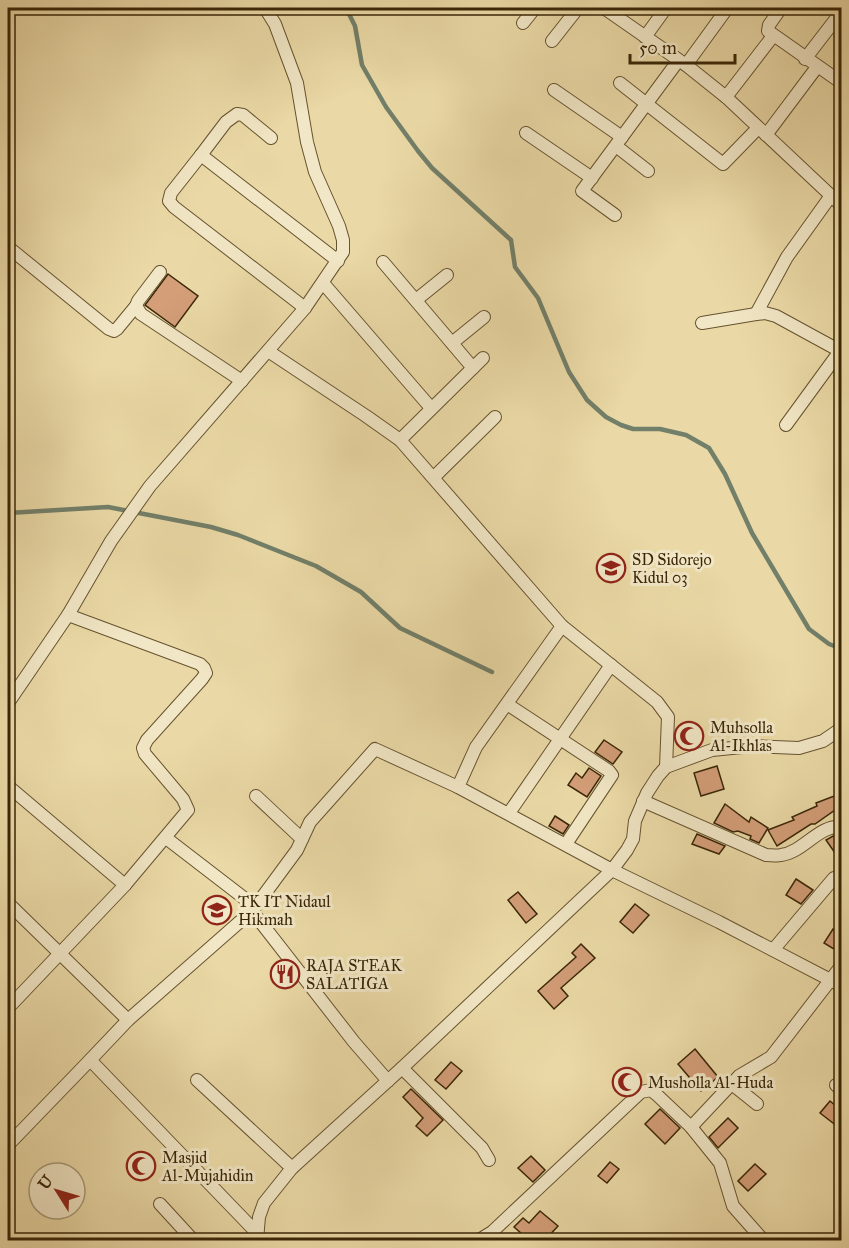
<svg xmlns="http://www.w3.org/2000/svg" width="849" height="1248" font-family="'IM FELL Great Primer',serif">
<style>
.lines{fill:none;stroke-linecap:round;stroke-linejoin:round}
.stream{stroke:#727f69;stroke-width:4.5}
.building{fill:#d39e78;stroke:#3a2607;stroke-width:1.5}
.street-casing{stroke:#66532f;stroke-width:14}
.street{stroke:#f1e6c5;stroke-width:12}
.labels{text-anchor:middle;stroke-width:6;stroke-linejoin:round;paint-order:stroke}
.poi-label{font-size:16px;fill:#3a2607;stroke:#f1e6c5;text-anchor:start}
</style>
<rect width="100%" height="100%" fill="#ead9a6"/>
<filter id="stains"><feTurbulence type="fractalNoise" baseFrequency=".00333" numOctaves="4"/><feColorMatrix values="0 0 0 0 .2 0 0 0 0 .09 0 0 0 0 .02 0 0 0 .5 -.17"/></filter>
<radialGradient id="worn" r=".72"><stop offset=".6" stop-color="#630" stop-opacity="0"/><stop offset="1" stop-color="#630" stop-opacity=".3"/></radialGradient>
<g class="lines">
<g class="stream">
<polyline points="196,8 206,12 227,8"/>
<polyline points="346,8 355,26 362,65 386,107 418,151 432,168 511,240 515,267 538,298 569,372 587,400 606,417 621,425 633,429 660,429 686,435 709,448 725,474 752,533 809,629 829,644 842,649"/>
<polyline points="8,513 108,507 211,527 238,535 316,566 361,592 400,628 492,672"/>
</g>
</g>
<g class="building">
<polygon points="168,274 198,296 175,327 145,305"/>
<polygon points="604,740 622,752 613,764 595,752"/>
<polygon points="717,766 724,789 701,796 694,773"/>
<polygon points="589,768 601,776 587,797 568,785 576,773 582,778"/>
<polygon points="842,793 842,805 815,824 811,824 777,846 768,830 794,820 792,817 817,806 816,803"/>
<polygon points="725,804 749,822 751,817 768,828 759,843 750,839 751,836 738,831 733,832 714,823"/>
<polygon points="555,816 569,825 563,834 549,826"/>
<polygon points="697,834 725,846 719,854 692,844"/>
<polygon points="835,835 842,835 842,863 826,840"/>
<polygon points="796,879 813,890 801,904 786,895"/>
<polygon points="518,892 537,914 526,923 508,900"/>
<polygon points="635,904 649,915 633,933 620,922"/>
<polygon points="833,929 842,934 842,954 824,943"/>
<polygon points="581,944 595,958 561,988 568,996 554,1009 538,991 576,957 572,953"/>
<polygon points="695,1049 718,1077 701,1091 678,1064"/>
<polygon points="451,1062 462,1071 446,1089 435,1080"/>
<polygon points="632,1069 638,1084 624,1093 616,1076"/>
<polygon points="411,1089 443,1120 427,1136 416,1126 423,1118 403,1097"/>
<polygon points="830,1101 842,1111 842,1130 820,1113"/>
<polygon points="660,1109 680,1128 665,1144 645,1124"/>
<polygon points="728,1118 738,1128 718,1148 709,1137"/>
<polygon points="531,1156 545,1170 533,1182 518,1168"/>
<polygon points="610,1162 619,1169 607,1183 598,1176"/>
<polygon points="755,1164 766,1174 748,1191 738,1181"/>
<polygon points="540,1211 558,1226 545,1240 529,1240 514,1227 523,1218 529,1223"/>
</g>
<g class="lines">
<g class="street-casing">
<g id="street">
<polyline points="604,8 686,65 726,97 842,206"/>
<polyline points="781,8 769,25 768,31 842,83"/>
<polyline points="523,23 535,8"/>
<polyline points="645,37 666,8"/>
<polyline points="552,41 578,8"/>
<polyline points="805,59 842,11"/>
<polyline points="686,65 726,10"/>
<polyline points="620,83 723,164 758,128"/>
<polyline points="554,90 622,137"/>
<polyline points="726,97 773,36"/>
<polyline points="526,133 592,178"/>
<polyline points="766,135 817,67"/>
<polyline points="616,146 648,171"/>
<polyline points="201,155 226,122 237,114 243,115 271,138"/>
<polyline points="615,215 582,191 678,61"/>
<polyline points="8,247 109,329 114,331 117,329 136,306"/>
<polyline points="383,262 473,368"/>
<polyline points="160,272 138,301 136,306 141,314 242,381"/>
<polyline points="323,283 431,408"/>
<polyline points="416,300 447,275"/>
<polyline points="305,308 174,207 169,201 171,193 201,155 338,261"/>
<polyline points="756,314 787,257 830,197"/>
<polyline points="702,323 756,314 765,313 776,316 842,352"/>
<polyline points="452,343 484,317"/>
<polyline points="268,351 366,416 400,440 562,626 657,702 668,717 666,767"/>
<polyline points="786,425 840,351"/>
<polyline points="400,440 483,358"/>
<polyline points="434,477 495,417"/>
<polyline points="562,626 476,747 458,787 612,870 719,922 842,986"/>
<polyline points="8,703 68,615 111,541 150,486 305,308 343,252 343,240 339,226 315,172 307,142 297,83 275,24 265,8"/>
<polyline points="507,704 609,771 612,775 566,844"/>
<polyline points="8,786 125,885"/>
<polyline points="256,796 302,839"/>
<path d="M643 801 766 855C771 855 777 856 781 855 804 852 819 824 842 827"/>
<polyline points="509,813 611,665"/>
<polyline points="166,838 244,898 252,911 297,850 310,822 375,749 458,787"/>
<polyline points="8,903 128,1020 91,1059 94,1064 257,1233"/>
<polyline points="773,950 834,878"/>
<polyline points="9,1007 125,885 188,810 183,799 145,754 143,748 147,740 202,679 206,673 204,668 200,664 68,615"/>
<polyline points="128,1020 252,911 354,1042 388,1081"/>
<polyline points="402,1068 482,1148 489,1160"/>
<polyline points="197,1080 292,1168"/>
<polyline points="732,1084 757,1104"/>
<polyline points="836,1085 842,1091"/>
<polyline points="691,1127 739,1076 771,1057 842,965"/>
<polyline points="8,1145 91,1059"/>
<polyline points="160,1204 193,1240"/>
<polyline points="257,1240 259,1217 264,1203 292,1168 402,1068 612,870 627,850 633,839 635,821 647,793 658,776 666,767 712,750 752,746 799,748 823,741 842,728"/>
<polyline points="479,1240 492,1232 641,1092 651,1090 656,1094 691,1127 720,1163 733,1206 763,1240"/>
</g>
</g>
<use href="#street" class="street"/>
</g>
<defs>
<g id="school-ring" transform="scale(1.5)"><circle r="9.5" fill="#f1e6c5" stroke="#8f2418" stroke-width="1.5"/><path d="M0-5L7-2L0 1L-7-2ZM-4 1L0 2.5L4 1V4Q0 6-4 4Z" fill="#8f2418"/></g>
<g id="mosque-ring" transform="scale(1.5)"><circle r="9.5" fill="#f1e6c5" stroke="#8f2418" stroke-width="1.5"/><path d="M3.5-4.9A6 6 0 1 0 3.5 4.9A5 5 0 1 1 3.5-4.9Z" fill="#8f2418"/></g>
<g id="restaurant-ring" transform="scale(1.5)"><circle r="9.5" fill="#f1e6c5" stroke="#8f2418" stroke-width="1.5"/><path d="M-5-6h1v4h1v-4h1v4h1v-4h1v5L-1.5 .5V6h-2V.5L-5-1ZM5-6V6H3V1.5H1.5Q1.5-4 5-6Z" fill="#8f2418"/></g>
</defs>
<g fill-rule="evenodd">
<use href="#school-ring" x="611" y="568"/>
<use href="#mosque-ring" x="689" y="736"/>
<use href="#school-ring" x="217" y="910"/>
<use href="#restaurant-ring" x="285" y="974"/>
<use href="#mosque-ring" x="627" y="1082"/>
<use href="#mosque-ring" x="141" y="1166"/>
</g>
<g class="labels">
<g class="poi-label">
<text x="632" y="565">SD Sidorejo<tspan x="632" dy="18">Kidul 03</tspan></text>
<text x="710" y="733">Muhsolla<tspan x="710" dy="18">Al-Ikhlas</tspan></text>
<text x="238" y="907">TK IT Nidaul<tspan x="238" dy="18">Hikmah</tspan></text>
<text x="306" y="971">RAJA STEAK<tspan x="306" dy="18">SALATIGA</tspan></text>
<text x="648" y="1088">Musholla Al-Huda</text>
<text x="162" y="1163">Masjid<tspan x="162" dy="18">Al-Mujahidin</tspan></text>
</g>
</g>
<rect width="849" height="1248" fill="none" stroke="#ead9a6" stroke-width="30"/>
<rect x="9" y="9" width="831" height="1230" fill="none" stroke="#3a2607" stroke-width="3"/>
<rect x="15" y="15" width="819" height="1218" fill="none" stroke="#3a2607" stroke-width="1.5"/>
<g transform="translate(57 1191) rotate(307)"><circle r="28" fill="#f1e6c5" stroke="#a89979" stroke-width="1.5"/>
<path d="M0-4.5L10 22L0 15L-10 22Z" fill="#8f2418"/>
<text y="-9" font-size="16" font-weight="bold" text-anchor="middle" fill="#3a2607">U</text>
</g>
<path d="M630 54v9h105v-9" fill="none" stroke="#3a2607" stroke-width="3"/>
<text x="639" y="54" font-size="18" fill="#3a2607" stroke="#f1e6c5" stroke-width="4.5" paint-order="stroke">50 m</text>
<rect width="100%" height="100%" filter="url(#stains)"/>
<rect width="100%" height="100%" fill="url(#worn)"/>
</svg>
